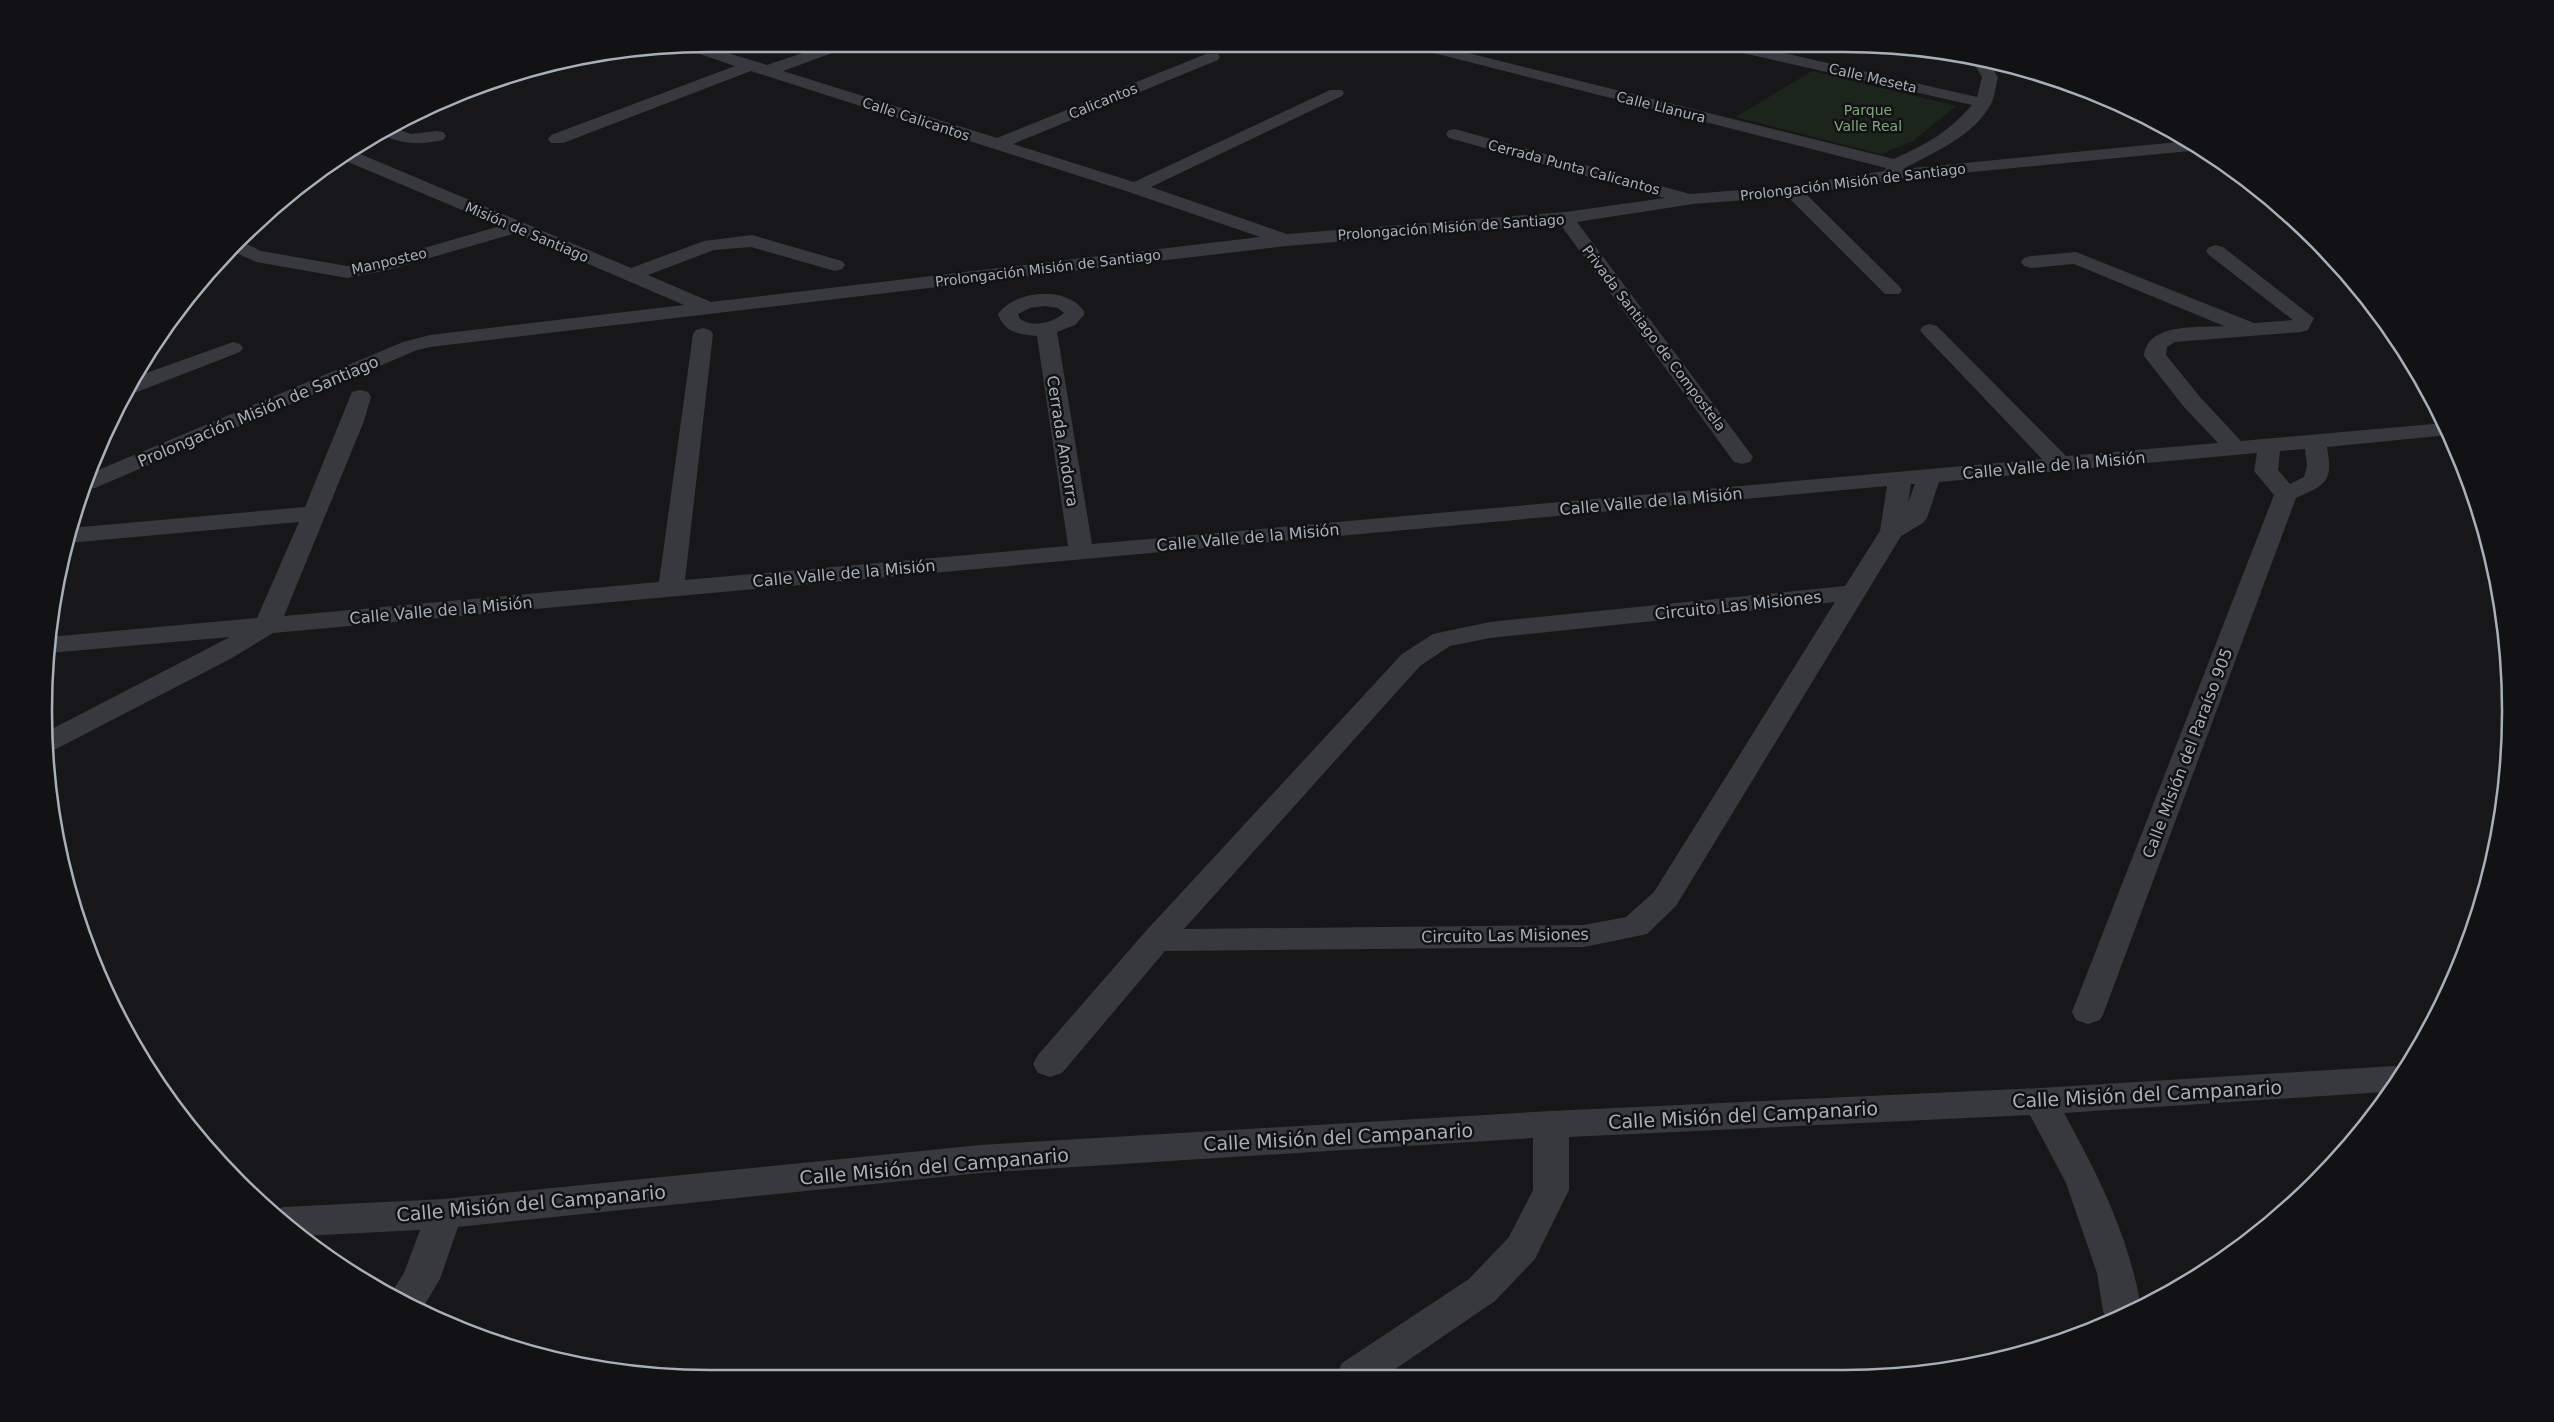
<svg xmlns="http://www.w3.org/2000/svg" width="2554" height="1422" font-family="'DejaVu Sans',sans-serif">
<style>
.green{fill:#1c251c}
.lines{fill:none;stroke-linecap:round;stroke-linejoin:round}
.minor{fill:#37393e;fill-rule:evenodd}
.labels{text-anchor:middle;stroke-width:5;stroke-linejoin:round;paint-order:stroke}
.far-street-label{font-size:14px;fill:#a7b0ba;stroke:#121214}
.far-park-label{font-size:14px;fill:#80a77c;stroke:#121214}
.street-label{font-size:16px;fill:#a7b0ba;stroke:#121214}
.near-street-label{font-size:19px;fill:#a7b0ba;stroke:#121214}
.rim{fill:none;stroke:#a7b0ba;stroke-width:2.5}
</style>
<rect width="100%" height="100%" fill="#171719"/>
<polygon class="green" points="1812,71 1956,106 1913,141 1881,154 1736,117"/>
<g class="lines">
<g class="minor">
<path d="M1726 46H1753L1977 97 1982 77 1974 64 1991 66 1998 77C1996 85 1995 96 1991 104 1974 136 1933 153 1903 169L2188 141 2200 150 1891 180 1806 194 1899 286 1902 290 1899 294H1885L1788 197 1693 204 1577 222 1753 457 1750 462 1742 464 1734 462 1560 224 1286 246 430 347 417 350 95 488 85 489 91 473 403 342 430 335 684 305 516 233 388 270 347 278 256 262 230 250 238 240 261 251 347 266 379 261 500 226 341 159 353 151 631 268 704 241 752 235 842 261 845 265 842 269 835 271 751 247 714 250 648 275 711 302 1260 237 1129 192 751 71 563 143H551L548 139 551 135 735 66 694 52 691 49H715L767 65 815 49H838L835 52 783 71 997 138 1206 54H1218L1220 57 1218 60 1013 144 1134 182 1330 90H1342L1344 93 1342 96 1151 187 1287 234 1565 212 1665 198 1449 138 1446 134 1449 130 1455 129 1690 194 1792 186 1884 171 1886 168 1422 50 1419 47H1444L1894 159C1928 143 1946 134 1972 105L1734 51Z"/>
<path d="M392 127 411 134 437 131 443 132 446 136 443 140C420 145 403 145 381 134Z"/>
<path d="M2216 245 2223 247 2314 318 2308 330 2301 332 2175 342 2167 347 2166 355 2200 397 2241 441 2444 423 2449 435 2327 447C2333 482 2327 484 2296 498L2104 1012 2100 1020 2088 1024 2076 1020 2072 1012 2274 495 2254 471 2257 453 1939 482 1927 518 1923 523 1901 536 1676 906 1647 934 1584 947 1165 951 1062 1073 1050 1077 1038 1073 1033 1064 1038 1055 1145 932 1402 654 1433 634 1490 622 1845 586 1880 531 1887 486 273 633 232 658 56 749 45 751 46 732 230 637 49 653V637L257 618 299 522 68 543H66L70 528 305 507 352 392 360 390 368 392 371 397 364 421 284 616 659 582 693 334 696 330 703 328 710 330 713 334 685 580 1068 546 1037 336C1019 335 1004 332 998 314 1015 290 1066 285 1084 311V315L1075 325 1057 332 1092 544 2042 459 1923 334 1920 330 1923 326 1930 324 1937 326 2066 456 2218 443 2184 407 2144 356C2147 322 2199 328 2224 326L2074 264 2031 268 2024 266 2021 262 2024 258 2031 256 2076 252 2254 323 2293 320 2209 255 2206 251 2209 247ZM1045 306 1058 308 1064 313C1053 323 1032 328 1020 319L1018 314 1030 308ZM2305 449 2307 466 2304 477 2290 484 2278 470 2280 451ZM1911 484H1915L1908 503ZM1835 602 1654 892 1626 917 1584 925 1184 929 1420 666 1450 646 1490 638Z"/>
<polygon points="233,342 240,344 243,348 240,352 137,392 126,393 135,377"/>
<path d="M2394 1066 2402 1069 2384 1092 2064 1113C2097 1173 2128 1234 2140 1302L2107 1319 2103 1311 2097 1273 2066 1183 2030 1115 1569 1137V1190L1535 1259 1495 1301 1388 1374 1336 1375 1342 1363 1469 1279 1509 1237 1533 1190V1138L980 1173 458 1227 440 1279 422 1309 390 1295 404 1273 420 1230 303 1236 271 1212 284 1207 444 1199 980 1145 1551 1111 2040 1088Z"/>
</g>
</g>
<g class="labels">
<g class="far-street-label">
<text transform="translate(1873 78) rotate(13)" y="5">Calle Meseta</text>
<text transform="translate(1103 101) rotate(-22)" y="5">Calicantos</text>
<text transform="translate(1661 107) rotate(14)" y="5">Calle Llanura</text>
<text transform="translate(916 119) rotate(18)" y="5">Calle Calicantos</text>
<text transform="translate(1574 167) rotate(15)" y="5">Cerrada Punta Calicantos</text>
<text transform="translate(1853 182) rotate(-7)" y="5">Prolongación Misión de Santiago</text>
<text transform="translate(1451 227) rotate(-4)" y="5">Prolongación Misión de Santiago</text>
<text transform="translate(527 232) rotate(23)" y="5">Misión de Santiago</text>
<text transform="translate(389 261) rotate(-13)" y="5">Manposteo</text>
<text transform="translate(1048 268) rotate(-7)" y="5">Prolongación Misión de Santiago</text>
<text transform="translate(1654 338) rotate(53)" y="5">Privada Santiago de Compostela</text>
</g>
<g class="far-park-label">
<text x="1868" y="115">Parque<tspan x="1868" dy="16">Valle Real</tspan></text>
</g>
<g class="street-label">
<text transform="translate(258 411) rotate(-23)" y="6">Prolongación Misión de Santiago</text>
<text transform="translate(1063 441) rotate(81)" y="6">Cerrada Andorra</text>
<text transform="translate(2054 465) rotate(-5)" y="6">Calle Valle de la Misión</text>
<text transform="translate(1651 501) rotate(-5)" y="6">Calle Valle de la Misión</text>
<text transform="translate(1248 537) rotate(-5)" y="6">Calle Valle de la Misión</text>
<text transform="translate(844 573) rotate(-5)" y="6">Calle Valle de la Misión</text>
<text transform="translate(1738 605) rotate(-6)" y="6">Circuito Las Misiones</text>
<text transform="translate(441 610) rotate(-5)" y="6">Calle Valle de la Misión</text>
<text transform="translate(2187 753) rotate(-69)" y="6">Calle Misión del Paraíso 905</text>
<text transform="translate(1505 935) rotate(-1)" y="6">Circuito Las Misiones</text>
</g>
<g class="near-street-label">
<text transform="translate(2147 1094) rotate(-3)" y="7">Calle Misión del Campanario</text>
<text transform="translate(1743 1115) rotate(-3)" y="7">Calle Misión del Campanario</text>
<text transform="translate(1338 1137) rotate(-3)" y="7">Calle Misión del Campanario</text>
<text transform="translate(934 1166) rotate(-5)" y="7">Calle Misión del Campanario</text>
<text transform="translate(531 1203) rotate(-5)" y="7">Calle Misión del Campanario</text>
</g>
</g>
<path d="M0 0H2554V1422H0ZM710 52H1844A658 658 0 0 1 2502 710V712A658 658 0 0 1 1844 1370H710A658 658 0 0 1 52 712V710A658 658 0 0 1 710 52Z" fill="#121214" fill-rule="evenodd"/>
<path class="rim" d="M710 52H1844A658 658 0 0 1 2502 710V712A658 658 0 0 1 1844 1370H710A658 658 0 0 1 52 712V710A658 658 0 0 1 710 52Z"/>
</svg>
